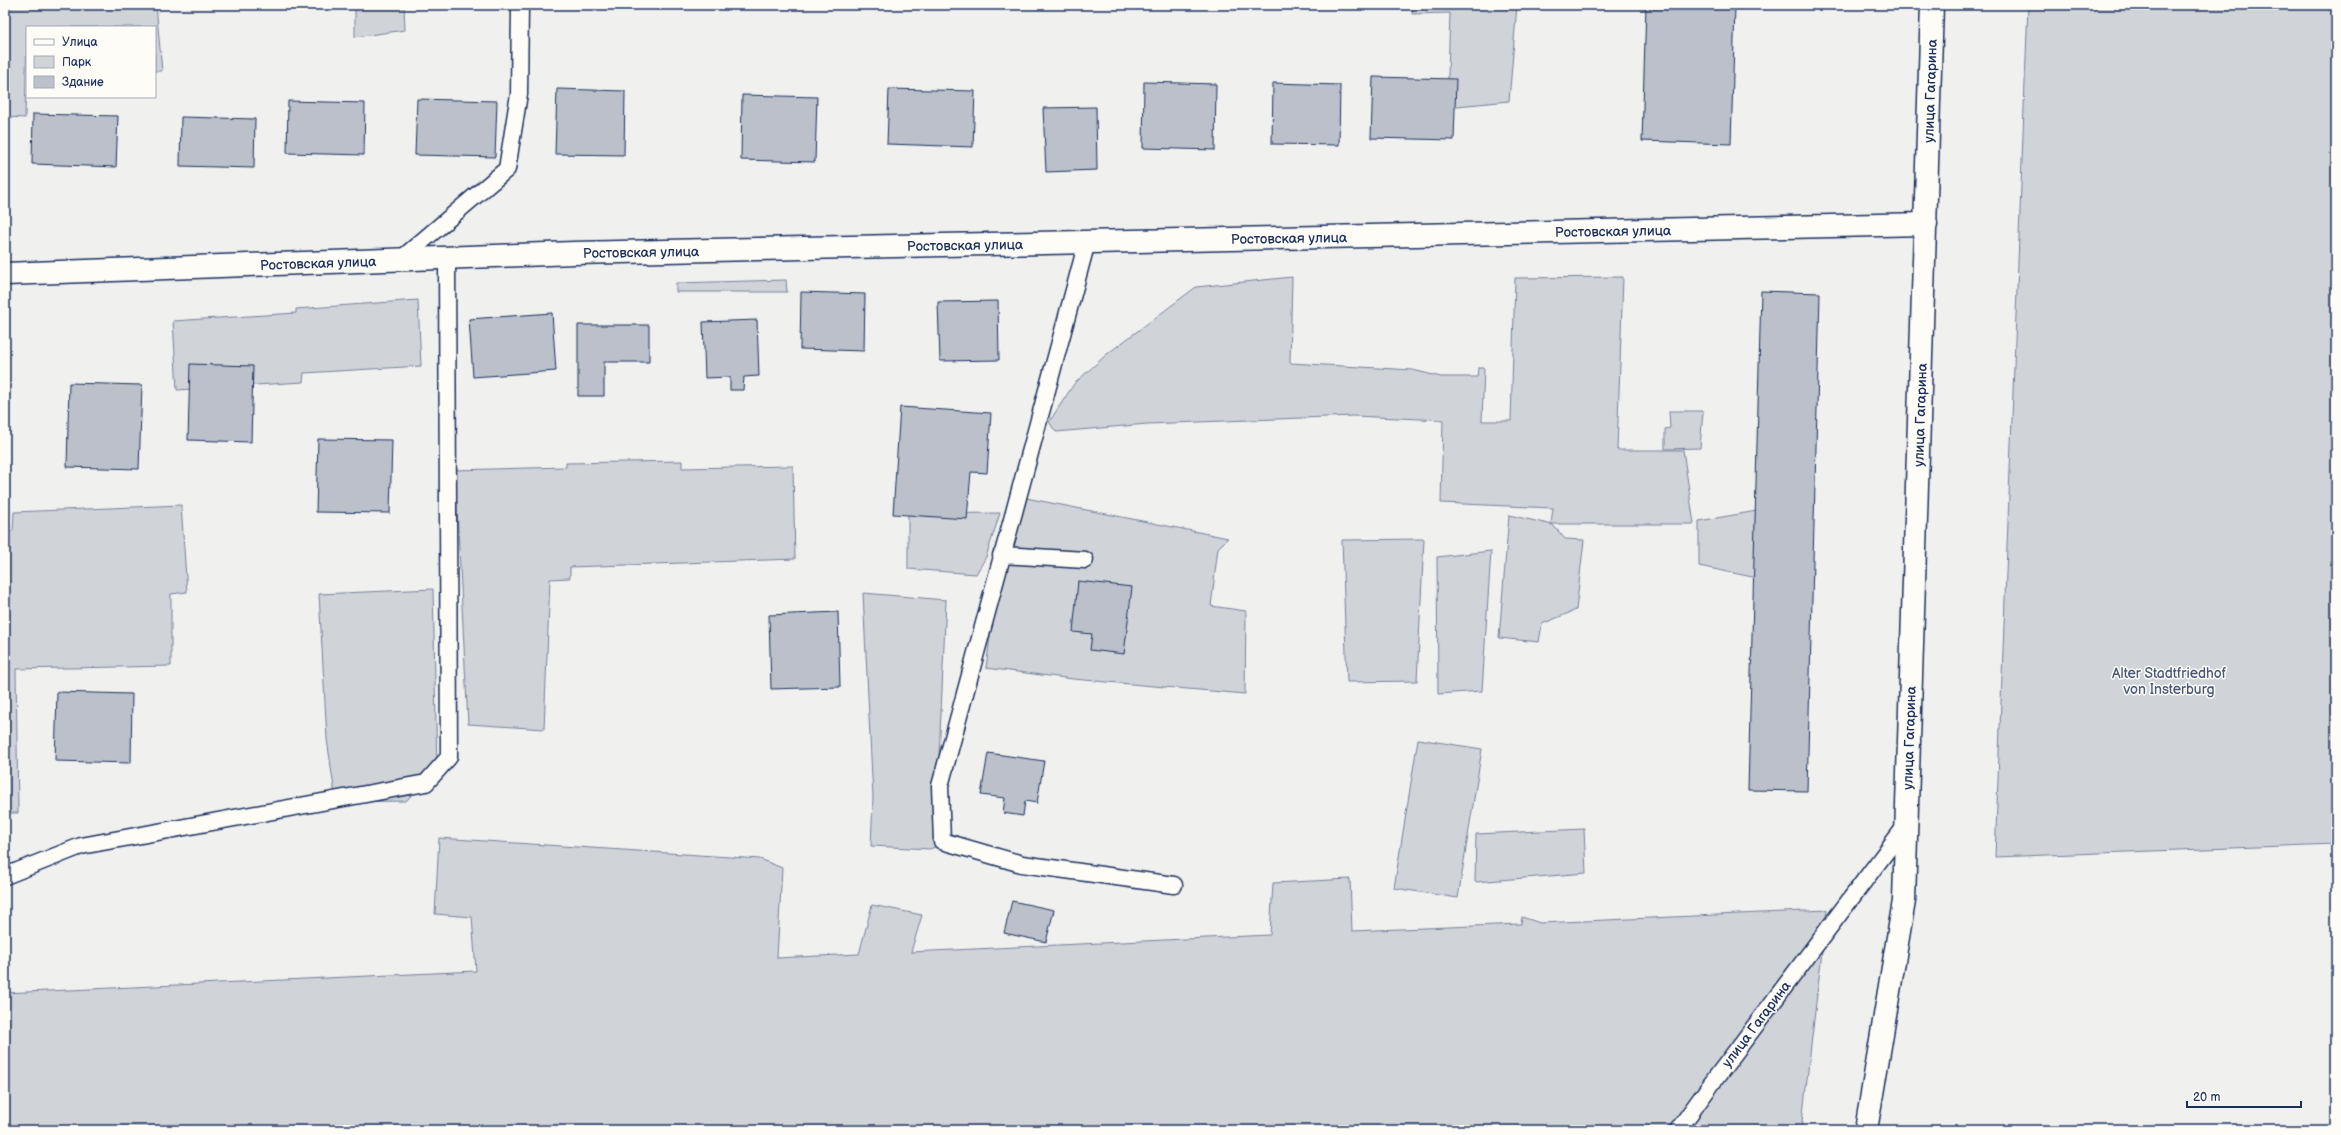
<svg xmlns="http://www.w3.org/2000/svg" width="2341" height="1135" font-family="'Balsamiq Sans',sans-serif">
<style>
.green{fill:#d0d3d8;stroke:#76819b}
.building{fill:#bbc0ca;stroke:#1b2f5e}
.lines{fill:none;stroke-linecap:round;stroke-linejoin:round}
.lane-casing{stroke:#1b2f5e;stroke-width:19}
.street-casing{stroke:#1b2f5e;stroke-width:25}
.lane{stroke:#fdfcf7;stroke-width:16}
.street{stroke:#fdfcf7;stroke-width:22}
.labels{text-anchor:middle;stroke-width:3;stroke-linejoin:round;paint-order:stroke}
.street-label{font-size:14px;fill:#1b2f5e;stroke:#fdfcf7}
.park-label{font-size:14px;fill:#48587c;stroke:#fdfcf7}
</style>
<rect width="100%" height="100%" fill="#f0f0ee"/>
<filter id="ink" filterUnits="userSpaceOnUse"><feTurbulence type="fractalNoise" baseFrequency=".025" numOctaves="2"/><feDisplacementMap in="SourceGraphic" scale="8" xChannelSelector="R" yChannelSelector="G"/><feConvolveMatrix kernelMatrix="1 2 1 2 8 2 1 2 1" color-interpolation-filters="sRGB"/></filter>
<g filter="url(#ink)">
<g class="green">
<polygon points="5,5 156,5 162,71 155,71 155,27 27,27 25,118 5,117"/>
<polygon points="355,5 404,5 405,30 355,37"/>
<polygon points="1413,5 1517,5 1509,101 1447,107 1450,13 1412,14"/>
<polygon points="2028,5 2336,5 2336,844 1995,857"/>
<polygon points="1292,277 1290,363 1413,370 1441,377 1477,377 1478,368 1484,368 1482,421 1511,421 1515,278 1623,277 1617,450 1683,450 1694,524 1551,524 1553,508 1441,503 1443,420 1353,416 1147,424 1056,432 1049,422 1074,384 1107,354 1196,287"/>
<polygon points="786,280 787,292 676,292 676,283"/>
<polygon points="418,300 421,366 304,373 303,382 177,390 173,321 296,313 296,309"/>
<polygon points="1669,411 1703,411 1700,448 1665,449 1665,429 1670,428"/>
<polygon points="682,461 682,468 793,466 795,559 570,567 570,578 550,579 544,729 468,724 455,470 566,467 566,463"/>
<polygon points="1026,498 1228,538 1218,548 1211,606 1246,611 1245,694 1073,679 986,668 996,589"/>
<polygon points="181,505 187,592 171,594 171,666 16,669 18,813 5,813 5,531 13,531 14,512"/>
<polygon points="1774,508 1772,581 1699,566 1699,521"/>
<polygon points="1000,513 986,557 976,574 908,569 908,514"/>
<polygon points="1509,515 1553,525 1565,539 1584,540 1576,610 1542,624 1539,642 1499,638"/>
<polygon points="1424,539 1417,681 1347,682 1342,540"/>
<polygon points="1491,551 1482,691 1438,694 1437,557"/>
<polygon points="433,589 437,769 406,801 336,802 327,739 319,594"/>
<polygon points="863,593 946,600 935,847 930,849 871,846 873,798"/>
<polygon points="1418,739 1482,749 1458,898 1394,888"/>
<polygon points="1584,829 1586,873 1475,882 1476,834"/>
<polygon points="439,838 760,859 782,868 777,958 859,954 872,905 922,915 911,952 1270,935 1273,883 1350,879 1352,931 1521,924 1522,917 1540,923 1827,910 1801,1130 5,1130 5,993 476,971 472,917 435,914"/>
</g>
<g class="building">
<polygon points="1646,5 1735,5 1731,144 1642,141"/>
<polygon points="1373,77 1456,79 1454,140 1371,138"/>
<polygon points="1144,82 1216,84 1215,150 1143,148"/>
<polygon points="1273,83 1340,85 1339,145 1272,144"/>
<polygon points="557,89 625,91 624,155 555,154"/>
<polygon points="889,89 975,91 973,147 887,144"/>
<polygon points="742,95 817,97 815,162 741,160"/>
<polygon points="417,99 497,101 495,157 415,155"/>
<polygon points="288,101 365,103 364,155 287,153"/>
<polygon points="1096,107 1097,170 1046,172 1043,108"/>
<polygon points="33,114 118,116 116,167 32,164"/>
<polygon points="181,117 255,119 254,168 180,166"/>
<polygon points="1761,291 1820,293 1807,791 1748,790"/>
<polygon points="801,292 865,294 864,351 800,349"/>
<polygon points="998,301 999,360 940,361 938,302"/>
<polygon points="552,313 556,371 473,377 469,319"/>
<polygon points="757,320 759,376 744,377 743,390 730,390 730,377 705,378 703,322"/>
<polygon points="578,325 649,325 649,362 604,362 604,396 578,396"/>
<polygon points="190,364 253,366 251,442 188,440"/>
<polygon points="69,383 142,385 139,469 67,467"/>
<polygon points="900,407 991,413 987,473 971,472 967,519 893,514"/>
<polygon points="318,439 392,440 390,513 316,512"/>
<polygon points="1078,581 1132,587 1124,654 1090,650 1092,634 1073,632"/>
<polygon points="838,612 840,687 771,689 769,615"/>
<polygon points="57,692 132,694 131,763 55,761"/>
<polygon points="988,753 1044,761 1037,803 1025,801 1023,816 1003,813 1005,798 981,795"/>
<polygon points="1012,901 1054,910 1046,942 1004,933"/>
</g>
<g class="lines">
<g class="lane-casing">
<g id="lane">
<polyline points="1087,242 940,786 942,841 1022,864 1174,885"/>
<polyline points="400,260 507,169 519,94 520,5"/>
<polyline points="1001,555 1085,560"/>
<polyline points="5,876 81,846 426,783 449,757 447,259"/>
<polyline points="1678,1130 1712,1083 1907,824"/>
</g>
</g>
<g class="street-casing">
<g id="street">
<polyline points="5,274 574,253 1926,224"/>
<polyline points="1866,1130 1904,901 1932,5"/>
</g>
</g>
<use href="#lane" class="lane"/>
<use href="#street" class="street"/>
</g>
</g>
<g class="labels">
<g class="street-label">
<text transform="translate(1930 91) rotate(-88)" y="5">улица Гагарина</text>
<text transform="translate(1613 231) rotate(-1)" y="5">Ростовская улица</text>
<text transform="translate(1289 238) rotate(-1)" y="5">Ростовская улица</text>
<text transform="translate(965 245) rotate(-1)" y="5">Ростовская улица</text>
<text transform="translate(641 252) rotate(-1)" y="5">Ростовская улица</text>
<text transform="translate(318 263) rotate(-2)" y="5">Ростовская улица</text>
<text transform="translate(1920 415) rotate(-88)" y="5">улица Гагарина</text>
<text transform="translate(1909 738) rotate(-88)" y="5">улица Гагарина</text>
<text transform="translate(1756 1024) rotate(-53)" y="5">улица Гагарина</text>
</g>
<g class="park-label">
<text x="2169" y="678">Alter Stadtfriedhof<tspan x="2169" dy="16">von Insterburg</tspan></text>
</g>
</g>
<rect width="2341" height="1135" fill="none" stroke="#fdfcf7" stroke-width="20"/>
<rect x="10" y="10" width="2321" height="1115" fill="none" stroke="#1b2f5e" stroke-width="1.5" filter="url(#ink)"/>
<rect x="26" y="26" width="130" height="72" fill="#fdfcf7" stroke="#a3aaba"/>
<rect x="34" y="39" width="20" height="6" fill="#fdfcf7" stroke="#a3aaba"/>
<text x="62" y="46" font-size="12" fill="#1b2f5e">Улица</text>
<rect x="34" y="56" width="20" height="12" fill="#d0d3d8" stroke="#a3aaba"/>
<text x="62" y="66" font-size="12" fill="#1b2f5e">Парк</text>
<rect x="34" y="76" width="20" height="12" fill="#bbc0ca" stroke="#a3aaba"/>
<text x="62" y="86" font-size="12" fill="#1b2f5e">Здание</text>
<path d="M2187 1101v6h114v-6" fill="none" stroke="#1b2f5e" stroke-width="2"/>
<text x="2193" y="1101" font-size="12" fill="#1b2f5e" stroke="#fdfcf7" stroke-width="3" paint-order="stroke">20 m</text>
</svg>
